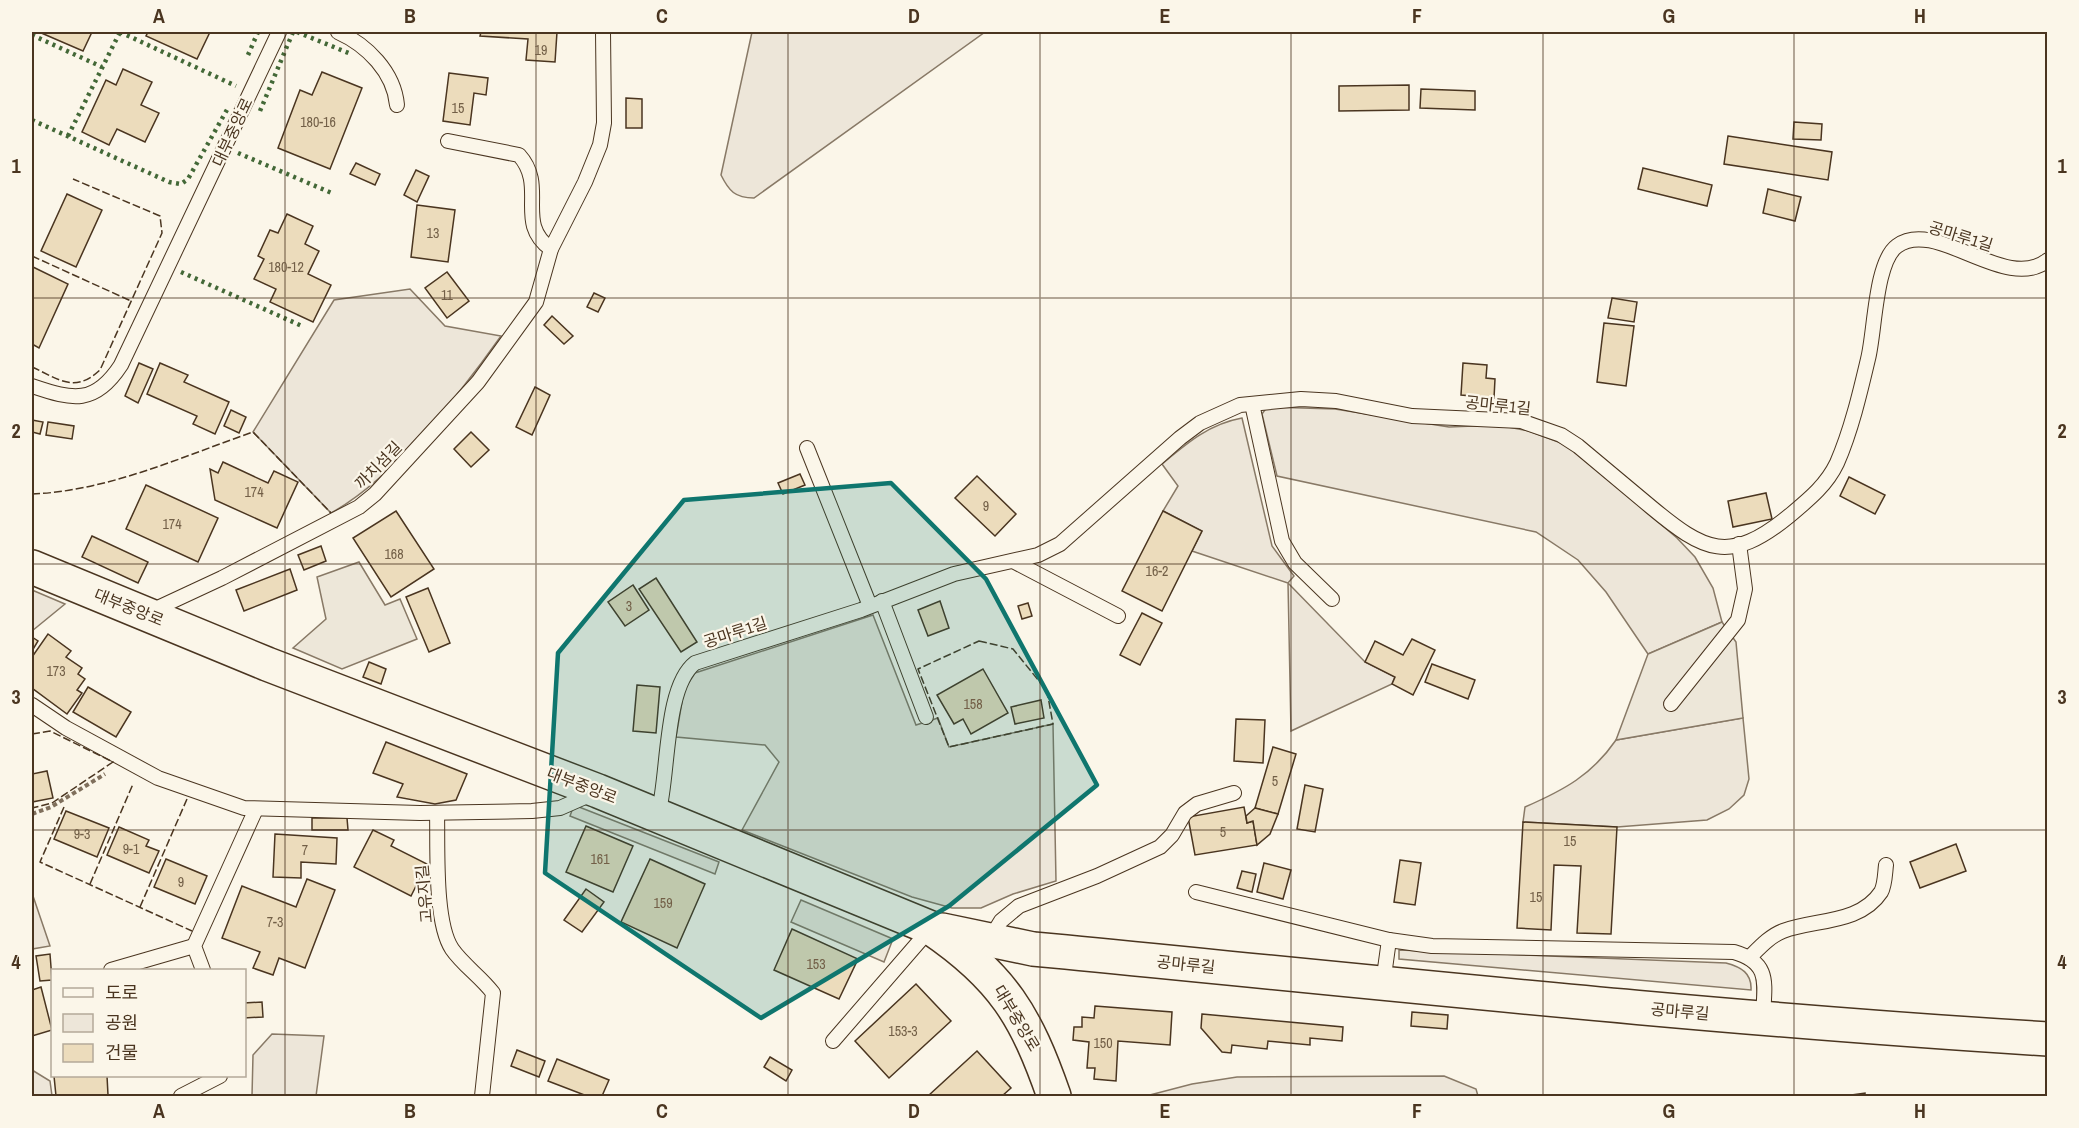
<svg xmlns="http://www.w3.org/2000/svg" width="2079" height="1128" font-family="'Archivo Narrow','Noto Sans KR',sans-serif">
<style>
.green{fill:#ede6d9;stroke:#887966;stroke-width:1.5}
.parking{fill:#ede7d9;stroke:#887966;stroke-width:1.5}
.building{fill:#ecdcbc;stroke:#4a3520;stroke-width:1.5}
.lines{fill:none;stroke-linecap:round;stroke-linejoin:round}
.service-casing{stroke:#4a3520;stroke-width:16}
.tertiary-casing{stroke:#4a3520;stroke-width:36}
.path{stroke:#7f6f5c;stroke-width:4;stroke-dasharray:4.5 3;stroke-linecap:butt}
.service{stroke:#fbf6e9;stroke-width:14}
.tertiary{stroke:#fbf6e9;stroke-width:33}
.hedge{stroke:#436837;stroke-width:4.5;stroke-dasharray:3 4.5;stroke-linecap:butt}
.fence{stroke:#4a3520;stroke-width:1.5;stroke-dasharray:8 3;stroke-linecap:butt}
.marked{fill:#0f766e;fill-opacity:0.2;stroke:#0f766e;stroke-width:4.5;stroke-linejoin:round}
.grid{fill:none;stroke:#4a3520;stroke-width:1.5;stroke-opacity:0.55}
.labels{text-anchor:middle;stroke-width:4.5;stroke-linejoin:round;paint-order:stroke}
.number-label{font-size:14px;fill:#725f47}
.street-label{font-size:16px;fill:#4a3520;stroke:#fbf6e9}
.neatline{fill:none;stroke:#4a3520;stroke-width:2}
.grid-label{font-size:20px;text-anchor:middle;font-weight:bold;fill:#4a3520}
</style>
<rect width="100%" height="100%" fill="#fbf6e9"/>
<g class="green">
<path d="M752 32H985L754 198C735 198 729 191 721 175Z"/>
<path d="M410 289 445 326 501 336C460 394 393 479 331 513L253 432 334 300Z"/>
<polygon points="1267,407 1335,409 1449,427 1498,425 1529,431 1569,446 1677,538 1695,557 1713,588 1722,622 1648,654 1606,592 1578,560 1536,532 1277,476 1262,414"/>
<path d="M1242 418 1272 546 1294 576 1288 583 1365 662 1395 677 1392 684 1291 731 1288 583 1192 551 1202 531 1163 511 1178 486 1162 464C1187 443 1209 424 1242 418Z"/>
<polygon points="32,590 65,604 32,631"/>
<polygon points="873,615 916,725 938,718 949,747 1053,724 1056,881 1013,894 981,908 952,908 912,897 742,830 779,762 765,745 676,737 684,690 695,673"/>
<path d="M1743 718 1749 779 1744 795 1729 809 1707 820 1617 827 1523 822 1525 807C1564 790 1592 775 1616 740Z"/>
<polygon points="32,893 50,946 32,949"/>
<path d="M1399 950 1726 963C1741 967 1752 973 1751 990L1399 959Z"/>
<polygon points="272,1034 324,1036 316,1096 252,1096 253,1055"/>
<polygon points="32,1070 50,1081 52,1096 32,1096"/>
<polygon points="1444,1076 1476,1089 1478,1096 1146,1096 1192,1084 1237,1077"/>
</g>
<g class="parking">
<polygon points="359,562 385,605 400,599 417,639 342,669 293,648 326,619 317,577"/>
<polygon points="1722,622 1736,642 1743,718 1616,740 1648,654"/>
<polygon points="574,805 719,862 715,874 570,816"/>
<polygon points="801,900 893,939 884,962 791,922"/>
</g>
<g class="building">
<polygon points="39,32 92,32 83,51"/>
<polygon points="148,32 210,32 197,59 146,36"/>
<polygon points="481,32 557,32 555,62 526,60 528,39 480,36"/>
<polygon points="123,69 152,82 141,105 159,113 145,142 117,129 109,145 82,132 106,80 116,85"/>
<polygon points="322,72 362,88 330,169 278,148 300,90 312,95"/>
<polygon points="449,73 488,78 486,95 474,93 470,125 443,121"/>
<polygon points="1409,85 1409,110 1339,111 1339,86"/>
<polygon points="1421,89 1475,91 1475,110 1420,108"/>
<polygon points="626,98 642,99 642,128 626,128"/>
<polygon points="1794,122 1822,124 1821,140 1793,139"/>
<polygon points="1728,136 1832,152 1828,180 1724,164"/>
<polygon points="356,163 380,174 375,185 350,174"/>
<polygon points="1643,168 1712,185 1707,206 1638,189"/>
<polygon points="416,170 429,176 417,202 404,195"/>
<polygon points="1768,189 1801,197 1795,221 1763,213"/>
<polygon points="67,194 102,210 76,267 41,251"/>
<polygon points="417,205 455,210 448,262 411,257"/>
<polygon points="287,214 313,226 305,244 319,251 308,274 331,285 313,322 270,302 276,289 254,279 264,259 258,256 270,230 278,233"/>
<polygon points="33,267 68,284 39,348 32,344"/>
<polygon points="447,272 469,301 447,318 425,288"/>
<polygon points="594,293 605,298 598,312 587,307"/>
<polygon points="1612,298 1637,302 1634,322 1608,318"/>
<polygon points="552,316 573,336 564,344 544,325"/>
<polygon points="1604,323 1634,326 1626,386 1597,382"/>
<polygon points="139,363 153,369 138,403 125,396"/>
<polygon points="160,363 188,375 184,382 229,402 215,434 193,424 197,416 147,394"/>
<polygon points="1463,363 1487,365 1486,378 1495,379 1494,398 1461,395"/>
<polygon points="535,387 550,395 532,435 516,427"/>
<polygon points="231,410 246,417 239,433 224,426"/>
<polygon points="32,420 43,422 40,434 32,432"/>
<polygon points="48,422 74,426 72,439 46,435"/>
<polygon points="471,432 489,450 471,467 454,449"/>
<polygon points="223,462 268,483 274,471 298,482 277,528 215,500 210,469 218,473"/>
<polygon points="800,474 805,485 783,494 778,483"/>
<polygon points="977,476 1016,514 995,536 955,498"/>
<polygon points="1849,477 1885,495 1875,514 1840,496"/>
<polygon points="146,485 218,518 198,562 126,529"/>
<polygon points="1766,493 1772,519 1733,527 1728,501"/>
<polygon points="396,511 434,569 391,597 353,538"/>
<polygon points="1163,511 1202,531 1162,611 1122,591"/>
<polygon points="92,536 148,562 138,583 82,557"/>
<polygon points="321,546 326,561 304,570 298,555"/>
<polygon points="290,569 297,590 244,611 236,590"/>
<polygon points="656,578 697,642 681,652 639,589"/>
<polygon points="633,585 649,610 625,626 608,602"/>
<polygon points="428,588 450,643 429,652 406,597"/>
<polygon points="940,601 949,628 928,636 918,610"/>
<polygon points="1028,603 1032,616 1022,619 1018,606"/>
<polygon points="1142,613 1162,623 1140,665 1120,655"/>
<polygon points="48,634 71,651 66,657 82,668 78,674 85,679 77,690 82,693 67,714 32,688 32,657"/>
<polygon points="32,637 38,641 32,651"/>
<polygon points="1412,639 1435,650 1413,695 1392,684 1395,677 1365,662 1375,641 1403,655"/>
<polygon points="369,662 386,669 381,684 363,677"/>
<polygon points="1432,664 1475,680 1468,699 1425,682"/>
<polygon points="983,669 1008,713 971,734 963,719 954,724 937,695"/>
<polygon points="637,685 660,687 656,733 633,731"/>
<polygon points="88,687 131,712 116,737 73,712"/>
<polygon points="1041,700 1044,718 1015,724 1011,707"/>
<polygon points="1236,719 1265,720 1263,763 1234,761"/>
<polygon points="386,742 467,774 456,800 435,804 397,797 403,784 373,773"/>
<polygon points="1273,747 1296,754 1278,814 1255,808"/>
<polygon points="47,771 53,798 32,802 32,774"/>
<polygon points="1305,785 1323,789 1315,832 1297,829"/>
<polygon points="1244,807 1247,823 1253,821 1257,845 1195,855 1188,817"/>
<polygon points="1255,808 1278,814 1270,834 1257,845 1253,821 1247,823 1246,816"/>
<polygon points="66,811 109,828 97,857 54,839"/>
<polygon points="312,818 347,818 348,830 312,830"/>
<polygon points="1523,822 1617,827 1611,934 1577,933 1581,866 1554,865 1551,930 1517,928"/>
<polygon points="586,826 633,846 613,892 566,872"/>
<polygon points="119,827 149,840 146,846 159,851 149,873 107,855"/>
<polygon points="373,830 394,840 391,846 427,864 411,896 354,867"/>
<polygon points="275,834 337,838 336,864 301,862 301,878 273,877"/>
<polygon points="1956,844 1966,871 1920,888 1910,862"/>
<polygon points="166,859 207,876 195,904 154,887"/>
<polygon points="650,859 705,884 677,948 621,922"/>
<polygon points="1400,860 1421,863 1415,905 1394,902"/>
<polygon points="1264,863 1291,870 1283,899 1257,892"/>
<polygon points="1242,871 1256,874 1252,892 1237,888"/>
<polygon points="307,879 335,890 305,968 279,958 273,975 253,968 260,952 222,938 242,886 296,907"/>
<polygon points="586,889 604,902 582,932 564,920"/>
<polygon points="792,929 858,959 839,999 774,970"/>
<polygon points="50,954 52,980 40,981 36,956"/>
<polygon points="916,984 951,1021 889,1078 855,1041"/>
<polygon points="41,987 52,1030 32,1036 32,990"/>
<polygon points="262,1002 263,1017 244,1018 244,1003"/>
<polygon points="1095,1006 1172,1012 1170,1045 1118,1041 1116,1081 1094,1079 1095,1068 1087,1068 1089,1042 1073,1040 1074,1027 1082,1027 1082,1017 1094,1018"/>
<polygon points="1412,1012 1448,1015 1447,1029 1411,1026"/>
<polygon points="1202,1014 1343,1027 1342,1041 1310,1038 1310,1045 1268,1041 1267,1049 1232,1045 1231,1053 1222,1052 1201,1028"/>
<polygon points="517,1050 545,1061 539,1077 511,1066"/>
<polygon points="977,1051 1011,1088 1002,1096 928,1096"/>
<polygon points="770,1057 792,1070 786,1081 764,1067"/>
<polygon points="557,1059 609,1080 602,1096 587,1096 548,1081"/>
<polygon points="54,1076 107,1076 108,1095 56,1096"/>
<polygon points="1865,1093 1865,1096 1844,1096"/>
</g>
<g class="lines">
<g class="service-casing">
<g id="service">
<path d="M338 32C367 45 394 72 397 105"/>
<path d="M448 141 519 155C548 187 514 223 551 249"/>
<path d="M32 386C73 400 95 405 121 365L279 32"/>
<polyline points="1252,404 1282,541 1295,563 1332,599"/>
<polyline points="807,448 870,606"/>
<polyline points="1013,561 1118,616"/>
<polyline points="882,601 926,717"/>
<polyline points="149,612 222,578 359,507 375,494 478,382 536,302 551,249 585,182 600,145 604,123 603,32"/>
<polyline points="1671,704 1738,620 1745,589 1739,544"/>
<polyline points="32,705 66,728 158,778 244,808 420,813 532,811 560,808 594,793"/>
<path d="M437 813C438 846 434 922 452 949 463 965 481 977 493 993L482 1096"/>
<path d="M658 815C669 776 664 687 695 663L861 610 954 574 1038 555 1060 544 1180 438 1200 423 1240 405 1301 399 1336 401 1412 416 1521 421 1561 435 1578 446C1602 466 1626 486 1651 507 1704 551 1729 565 1789 516 1808 500 1826 486 1837 463 1851 431 1860 393 1868 359 1875 332 1875 262 1897 246 1936 217 2006 294 2048 260"/>
<path d="M1196 892 1389 940 1432 946 1734 952C1772 963 1764 985 1763 1018"/>
<polyline points="990,939 1001,921 1019,906 1097,876 1160,847 1172,835 1185,813 1197,804 1234,793"/>
<path d="M1750 957C1760 947 1770 936 1783 931 1815 919 1860 924 1881 892 1885 885 1885 873 1886 865"/>
<polyline points="111,970 194,946"/>
<polyline points="203,970 194,946 256,809"/>
<polyline points="1383,983 1389,940"/>
<polyline points="833,1041 930,929"/>
<polyline points="181,1096 220,1076"/>
</g>
</g>
<g class="tertiary-casing">
<g id="tertiary">
<path d="M32 567 267 664 598 791 931 928C1003 977 1026 1016 1054 1096"/>
<path d="M942 930 1033 949 1066 952C1393 984 1720 1019 2048 1039"/>
</g>
</g>
<polyline class="path" points="32,814 51,807 105,774"/>
<use href="#service" class="service"/>
<use href="#tertiary" class="tertiary"/>
<g class="hedge">
<polyline points="120,32 236,86"/>
<polyline points="297,32 351,54"/>
<polyline points="32,35 102,67"/>
<polyline points="248,55 258,32"/>
<polyline points="260,111 293,32"/>
<polyline points="32,120 169,182 181,184 188,179 228,108"/>
<polyline points="68,136 120,32"/>
<polyline points="238,153 334,194"/>
<polyline points="181,272 302,326"/>
</g>
<g class="fence">
<polyline points="32,256 131,301"/>
<path d="M32 367C59 379 74 394 100 370L162 233 160 216 73 179"/>
<path d="M32 494C108 491 181 457 253 432L331 513"/>
<polygon points="979,641 1013,649 1047,691 1053,724 949,747 918,669"/>
<polyline points="32,734 50,731 113,762 52,803 32,808"/>
<polyline points="64,807 40,862 192,931"/>
<polyline points="90,884 133,784"/>
<polyline points="140,907 187,799"/>
</g>
</g>
<path class="marked" d="M891 483 986 579 1097 785 949 906 761 1018 545 873 558 653 684 500Z"/>
<path class="grid" d="M285 32V1096M536 32V1096M788 32V1096M1040 32V1096M1291 32V1096M1543 32V1096M1794 32V1096M32 298H2048M32 564H2048M32 830H2048"/>
<g class="labels">
<g class="number-label">
<text x="541" y="55">19</text>
<text x="458" y="113">15</text>
<text x="318" y="127">180-16</text>
<text x="433" y="238">13</text>
<text x="286" y="272">180-12</text>
<text x="447" y="300">11</text>
<text x="254" y="497">174</text>
<text x="986" y="511">9</text>
<text x="172" y="529">174</text>
<text x="394" y="559">168</text>
<text x="1157" y="576">16-2</text>
<text x="629" y="611">3</text>
<text x="56" y="676">173</text>
<text x="973" y="709">158</text>
<text x="1275" y="786">5</text>
<text x="1223" y="837">5</text>
<text x="82" y="839">9-3</text>
<text x="1570" y="846">15</text>
<text x="131" y="854">9-1</text>
<text x="305" y="855">7</text>
<text x="600" y="864">161</text>
<text x="181" y="887">9</text>
<text x="1536" y="902">15</text>
<text x="663" y="908">159</text>
<text x="275" y="927">7-3</text>
<text x="816" y="969">153</text>
<text x="903" y="1036">153-3</text>
<text x="1103" y="1048">150</text>
</g>
<g class="street-label">
<text transform="translate(232 132) rotate(-65)" y="6">대부중앙로</text>
<text transform="translate(1961 236) rotate(17)" y="6">공마루1길</text>
<text transform="translate(1498 405) rotate(6)" y="6">공마루1길</text>
<text transform="translate(378 465) rotate(-46)" y="6">까치섬길</text>
<text transform="translate(129 607) rotate(22)" y="6">대부중앙로</text>
<text transform="translate(735 632) rotate(-18)" y="6">공마루1길</text>
<text transform="translate(582 785) rotate(21)" y="6">대부중앙로</text>
<text transform="translate(424 894) rotate(-95)" y="6">고유지길</text>
<text transform="translate(1186 964) rotate(6)" y="6">공마루길</text>
<text transform="translate(1680 1011) rotate(5)" y="6">공마루길</text>
<text transform="translate(1017 1018) rotate(59)" y="6">대부중앙로</text>
</g>
</g>
<rect width="2079" height="1128" fill="none" stroke="#fbf6e9" stroke-width="66"/>
<rect x="51" y="969" width="195" height="108" fill="#fbf6e9" stroke="#b4a999" stroke-width="1.5"/>
<rect x="63" y="988" width="30" height="9" fill="#fbf6e9" stroke="#b4a999" stroke-width="1.5"/>
<text x="105" y="999" font-size="18" fill="#4a3520">도로</text>
<rect x="63" y="1014" width="30" height="18" fill="#ede6d9" stroke="#b4a999" stroke-width="1.5"/>
<text x="105" y="1029" font-size="18" fill="#4a3520">공원</text>
<rect x="63" y="1044" width="30" height="18" fill="#ecdcbc" stroke="#b4a999" stroke-width="1.5"/>
<text x="105" y="1059" font-size="18" fill="#4a3520">건물</text>
<rect x="33" y="33" width="2013" height="1062" class="neatline"/>
<g class="grid-label">
<text x="159" y="23">A</text>
<text x="410" y="23">B</text>
<text x="662" y="23">C</text>
<text x="914" y="23">D</text>
<text x="1165" y="23">E</text>
<text x="1417" y="23">F</text>
<text x="1669" y="23">G</text>
<text x="1920" y="23">H</text>
<text x="16" y="173">1</text>
<text x="2062" y="173">1</text>
<text x="16" y="438">2</text>
<text x="2062" y="438">2</text>
<text x="16" y="704">3</text>
<text x="2062" y="704">3</text>
<text x="16" y="969">4</text>
<text x="2062" y="969">4</text>
<text x="159" y="1118">A</text>
<text x="410" y="1118">B</text>
<text x="662" y="1118">C</text>
<text x="914" y="1118">D</text>
<text x="1165" y="1118">E</text>
<text x="1417" y="1118">F</text>
<text x="1669" y="1118">G</text>
<text x="1920" y="1118">H</text>
</g>
</svg>
